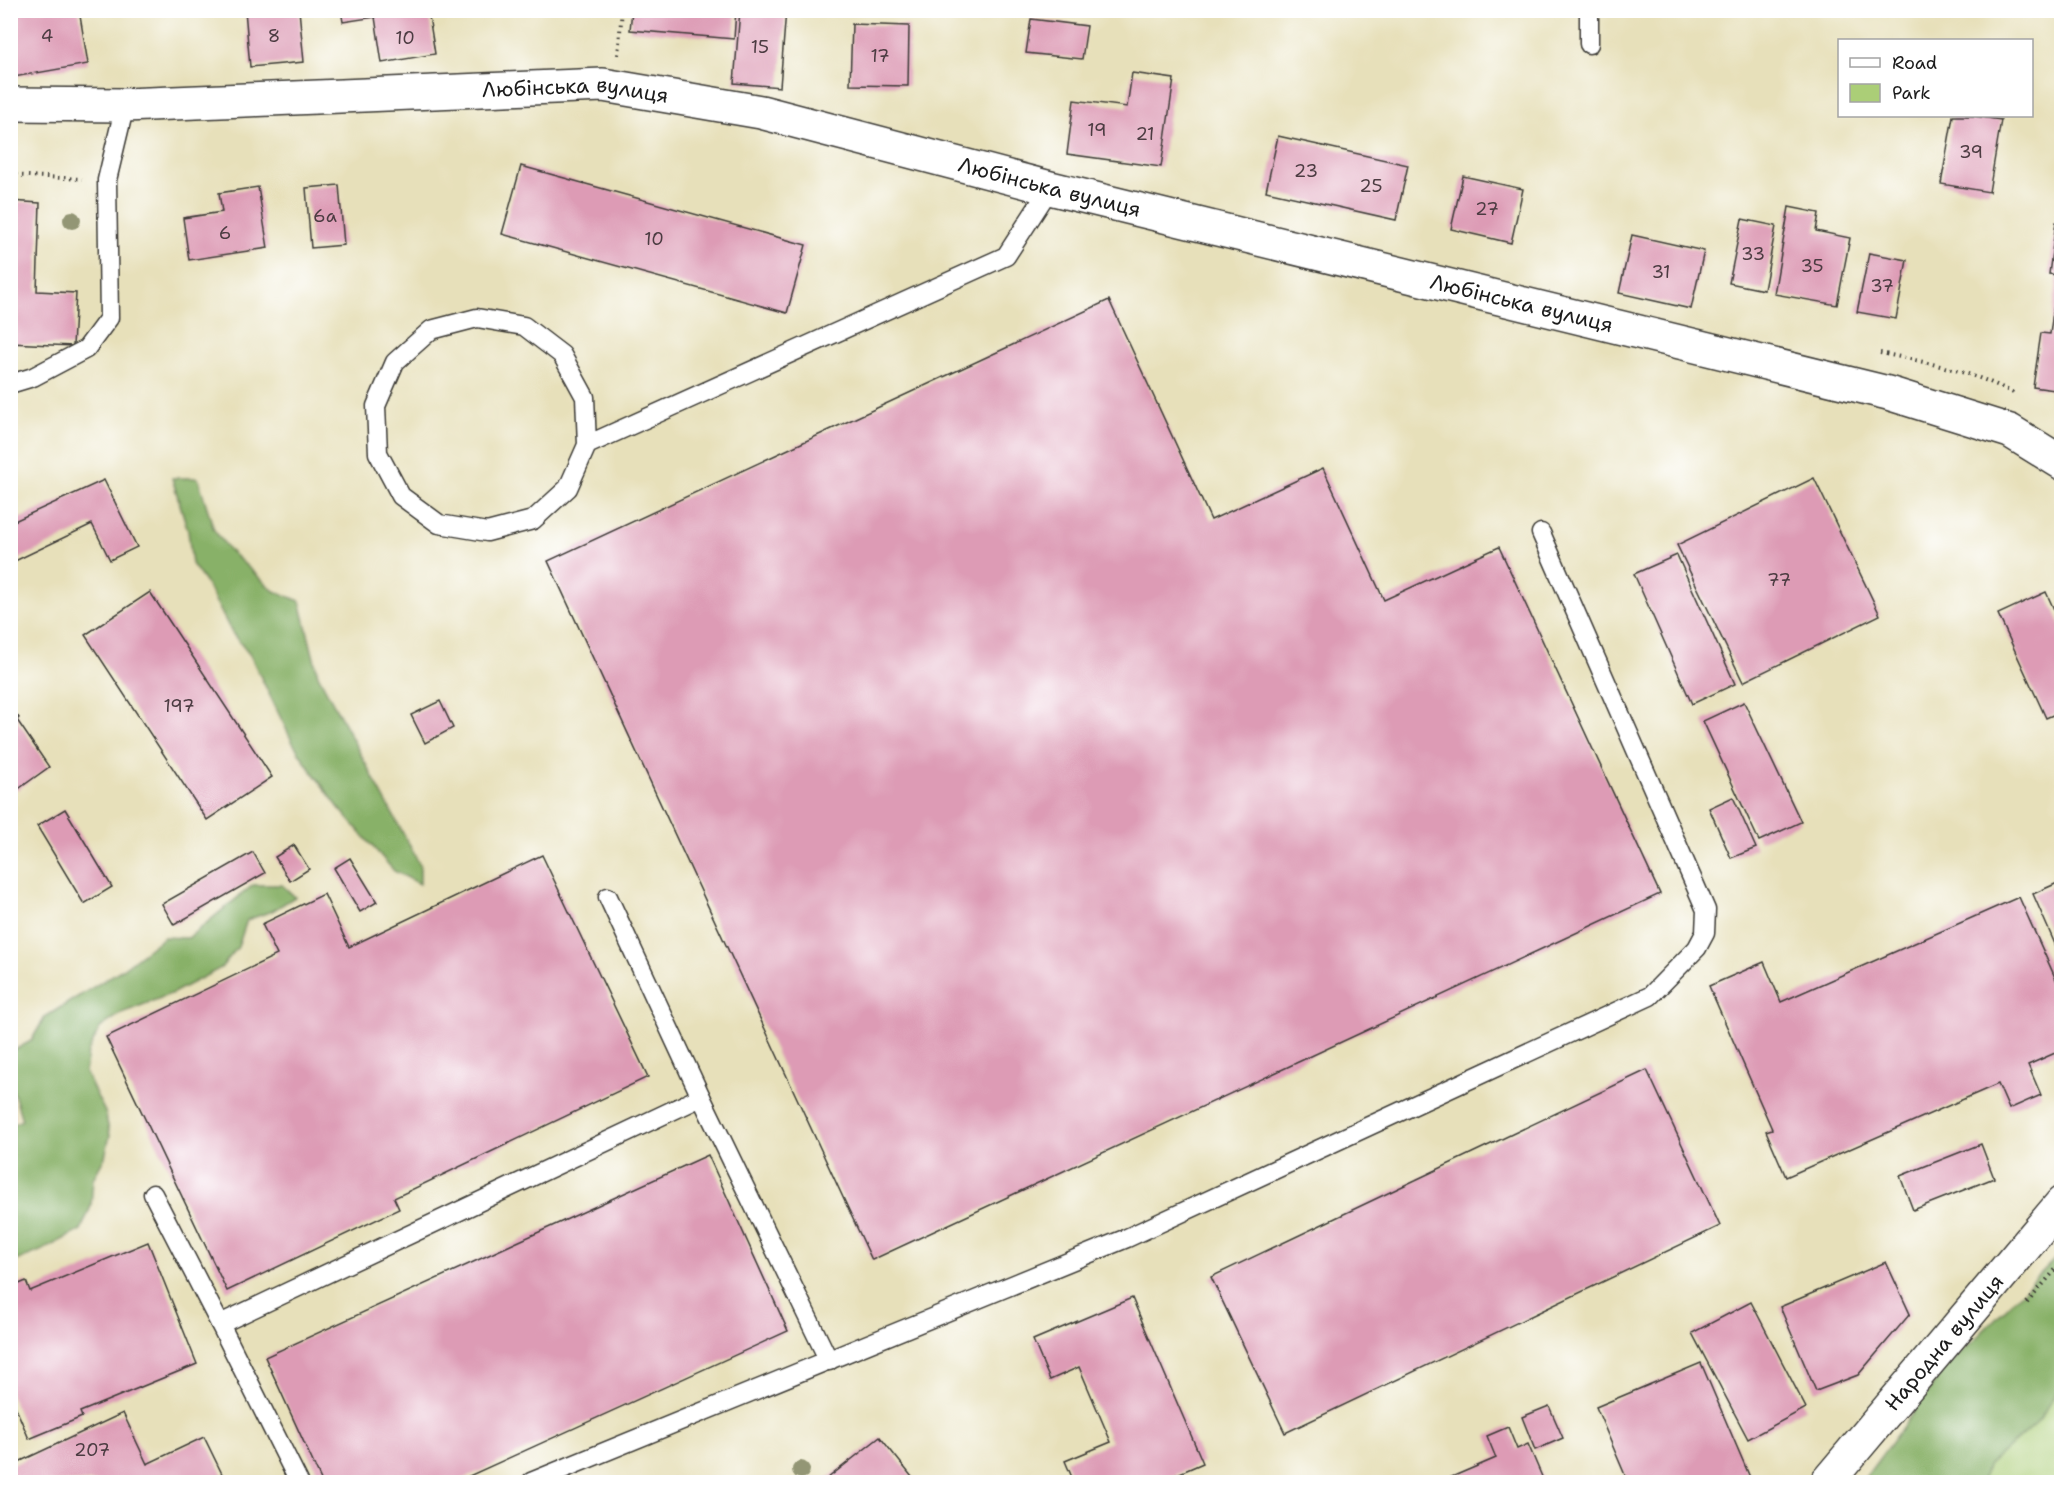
<svg xmlns="http://www.w3.org/2000/svg" width="2072" height="1493" font-family="'Shantell Sans',sans-serif">
<style>
.green{fill:#abce77;stroke:#64754a;stroke-width:1.5}
.forest{fill:#88b168;stroke:#526642;stroke-width:1.5}
.building{fill:#dd9bb5}
.lines{fill:none;stroke-linecap:round;stroke-linejoin:round}
.lane-casing{stroke:#3a3934;stroke-width:21}
.secondary-casing{stroke:#3a3934;stroke-width:36}
.path{stroke:#3a3934;stroke-width:4;stroke-dasharray:1.5 4.5;stroke-linecap:butt}
.lane{stroke:#fff;stroke-width:18}
.secondary{stroke:#fff;stroke-width:33}
.tree{fill:#939675}
.labels{text-anchor:middle;stroke-width:6;stroke-linejoin:round;paint-order:stroke}
.number-label{font-size:18px;fill:#4c3c42}
.street-label{font-size:21px;fill:#1c1c1c;stroke:#fff}
</style>
<rect width="100%" height="100%" fill="#fff"/>
<filter id="ink" filterUnits="userSpaceOnUse"><feTurbulence type="fractalNoise" baseFrequency=".0167" numOctaves="2"/><feDisplacementMap in="SourceGraphic" scale="12" xChannelSelector="R" yChannelSelector="G"/><feConvolveMatrix kernelMatrix="1 2 1 2 8 2 1 2 1" color-interpolation-filters="sRGB"/></filter>
<filter id="wash" filterUnits="userSpaceOnUse"><feTurbulence type="fractalNoise" baseFrequency=".008" numOctaves="4" result="noise"/><feDisplacementMap in="SourceGraphic" scale="24" xChannelSelector="R" yChannelSelector="G"/><feGaussianBlur stdDeviation="1.35" result="paint"/><feColorMatrix in="noise" values="0 0 0 0 0 0 0 0 0 0 0 0 0 0 0 0 0 1.4 0 .05"/><feComposite in="paint" operator="in"/></filter>
<g filter="url(#wash)">
<rect width="100%" height="100%" fill="#e7e0ba"/>
<polygon class="green" points="2061,1276 2061,1482 1883,1482"/>
<g class="forest">
<polygon points="172,478 198,478 214,530 230,551 274,591 300,601 318,675 420,865 420,884 394,871 339,808 308,766 293,743 250,655 232,633 207,585 192,564 188,531"/>
<polygon points="253,885 282,885 295,897 272,911 247,920 238,947 221,968 173,993 122,1013 100,1028 88,1052 85,1072 105,1112 110,1135 105,1157 93,1179 91,1206 81,1230 43,1250 11,1263 11,1125 22,1120 11,1084 11,1052 31,1041 45,1017 121,970 164,937 188,938"/>
<polygon points="2061,1253 2061,1385 2039,1420 1989,1465 1981,1482 1862,1482 1945,1369"/>
</g>
<g id="blocks">
<g class="building">
<polygon points="27,10 79,10 88,64 14,77 10,60 10,13"/>
<polygon points="245,10 299,10 304,62 250,67"/>
<polygon points="341,10 428,10 435,54 382,63 375,17 343,22"/>
<polygon points="632,10 736,10 734,39 630,30"/>
<polygon points="740,10 786,10 780,87 734,83"/>
<polygon points="1383,10 1414,10 1414,12 1383,14"/>
<polygon points="1031,19 1087,26 1082,59 1026,53"/>
<polygon points="852,24 909,26 908,86 850,85"/>
<polygon points="1132,73 1174,79 1161,167 1067,154 1074,100 1127,107"/>
<polygon points="1953,116 1974,116 2001,120 1989,192 1941,184"/>
<polygon points="1278,136 1408,165 1396,220 1266,191"/>
<polygon points="521,166 806,245 787,313 502,234"/>
<polygon points="1463,176 1523,189 1511,243 1451,229"/>
<polygon points="339,185 344,245 311,248 306,188"/>
<polygon points="258,187 268,248 189,260 183,218 222,212 219,193"/>
<polygon points="10,201 40,203 37,291 76,293 73,346 10,343"/>
<polygon points="1789,207 1819,213 1816,231 1850,238 1837,305 1774,294"/>
<polygon points="1742,219 1776,226 1764,290 1729,283"/>
<polygon points="2056,222 2062,223 2062,391 2033,387 2041,333 2050,334 2058,275 2049,274"/>
<polygon points="1632,235 1704,251 1691,309 1619,293"/>
<polygon points="1869,253 1907,260 1896,319 1857,312"/>
<polygon points="1109,300 1211,520 1323,468 1384,600 1499,547 1660,894 872,1260 548,561"/>
<polygon points="1814,478 1880,615 1743,682 1677,545"/>
<polygon points="104,480 137,547 110,560 92,524 15,561 10,551 10,523"/>
<polygon points="1677,555 1735,684 1692,704 1634,574"/>
<polygon points="150,592 272,777 207,820 85,635"/>
<polygon points="2046,592 2062,627 2062,711 2046,718 1998,614"/>
<polygon points="440,701 453,728 425,743 411,715"/>
<polygon points="1744,702 1801,822 1759,841 1703,721"/>
<polygon points="10,705 19,718 17,720 49,767 17,790 10,780"/>
<polygon points="1733,797 1756,848 1731,858 1709,808"/>
<polygon points="65,809 112,887 84,904 37,826"/>
<polygon points="294,845 309,869 290,881 275,857"/>
<polygon points="253,852 265,873 174,925 162,904"/>
<polygon points="542,855 648,1077 394,1198 399,1209 227,1291 106,1037 277,955 262,924 324,894 349,947"/>
<polygon points="350,858 377,902 360,912 334,868"/>
<polygon points="2062,881 2062,960 2033,894"/>
<polygon points="2019,897 2062,993 2062,1050 2028,1065 2041,1095 2009,1109 1998,1084 1786,1177 1766,1131 1772,1129 1709,986 1764,962 1781,1002"/>
<polygon points="1647,1070 1720,1226 1285,1433 1211,1277"/>
<polygon points="10,1103 16,1117 10,1119"/>
<polygon points="1981,1144 1994,1178 1913,1210 1900,1176"/>
<polygon points="708,1155 788,1331 456,1482 322,1482 265,1357"/>
<polygon points="148,1242 197,1364 80,1412 82,1417 29,1439 10,1394 10,1288 26,1281 30,1291"/>
<polygon points="1886,1262 1910,1314 1858,1375 1816,1391 1780,1307"/>
<polygon points="1132,1298 1203,1463 1159,1482 1074,1482 1065,1461 1111,1442 1079,1367 1050,1380 1033,1340"/>
<polygon points="1751,1302 1806,1408 1748,1439 1692,1333"/>
<polygon points="1701,1363 1752,1482 1628,1482 1596,1407"/>
<polygon points="1549,1406 1563,1438 1535,1450 1522,1417"/>
<polygon points="123,1413 147,1464 204,1437 226,1482 10,1482 10,1466"/>
<polygon points="1508,1427 1517,1449 1528,1444 1543,1479 1536,1482 1440,1482 1496,1458 1487,1436"/>
<polygon points="880,1437 916,1482 823,1482"/>
</g>
</g>
</g>
<g filter="url(#ink)">
<use href="#blocks" fill-opacity="0" stroke="#3a3934" stroke-width="1.5"/>
<g class="lines">
<g class="lane-casing">
<g id="lane">
<polyline points="1589,10 1589,44"/>
<polyline points="10,384 33,377 86,349 109,318 107,180 125,105"/>
<polyline points="587,445 585,397 562,355 524,326 477,318 431,330 395,362 376,406 378,453 401,496 439,524 487,532 533,520 568,488 587,445 1006,256 1050,188"/>
<polyline points="608,897 701,1097 829,1361"/>
<polyline points="153,1194 220,1324 299,1482"/>
<polyline points="220,1324 701,1097"/>
<polyline points="531,1482 1127,1238 1650,996 1697,948 1705,933 1706,910 1541,533"/>
</g>
</g>
<g class="secondary-casing">
<g id="secondary">
<path id="s1" d="M10 104 125 105 603 85 761 112 1050 188 1888 393 2010 431 2062 463"/>
<path id="s2" d="M1827 1482 2062 1203"/>
</g>
</g>
<g class="path">
<polyline points="618,55 622,10"/>
<polyline points="10,175 82,179"/>
<path d="M1880 353C1926 362 1972 371 2013 393"/>
<polyline points="2027,1303 2062,1262"/>
</g>
<use href="#lane" class="lane"/>
<use href="#secondary" class="secondary"/>
</g>
<g class="tree">
<circle cx="72" cy="220" r="9"/>
<circle cx="801" cy="1470" r="9"/>
</g>
</g>
<g class="labels">
<g class="number-label">
<text x="47" y="42">4</text>
<text x="274" y="42">8</text>
<text x="405" y="44">10</text>
<text x="760" y="53">15</text>
<text x="880" y="62">17</text>
<text x="1097" y="136">19</text>
<text x="1145" y="140">21</text>
<text x="1971" y="158">39</text>
<text x="1306" y="177">23</text>
<text x="1371" y="192">25</text>
<text x="1487" y="215">27</text>
<text x="325" y="222">6а</text>
<text x="225" y="239">6</text>
<text x="654" y="245">10</text>
<text x="1753" y="260">33</text>
<text x="1812" y="272">35</text>
<text x="1661" y="278">31</text>
<text x="1882" y="292">37</text>
<text x="1779" y="586">77</text>
<text x="179" y="712">197</text>
<text x="92" y="1456">207</text>
</g>
<g class="street-label">
<text dy="7" stroke="none"><textPath href="#s1" startOffset="566">Любінська вулиця</textPath></text>
<text dy="7" stroke="none"><textPath href="#s1" startOffset="1052">Любінська вулиця</textPath></text>
<text dy="7" stroke="none"><textPath href="#s1" startOffset="1538">Любінська вулиця</textPath></text>
<text dy="7" stroke="none"><textPath href="#s2" startOffset="182">Народна вулиця</textPath></text>
</g>
</g>
<rect width="2072" height="1493" fill="none" stroke="#fff" stroke-width="36"/>
<rect x="1838" y="39" width="195" height="78" fill="#ffffff" stroke="#a4a4a4" stroke-width="1.5"/>
<rect x="1850" y="58" width="30" height="9" fill="#ffffff" stroke="#a4a4a4" stroke-width="1.5"/>
<text x="1892" y="69" font-size="18" fill="#1c1c1c">Road</text>
<rect x="1850" y="84" width="30" height="18" fill="#abce77" stroke="#a4a4a4" stroke-width="1.5"/>
<text x="1892" y="99" font-size="18" fill="#1c1c1c">Park</text>
</svg>
